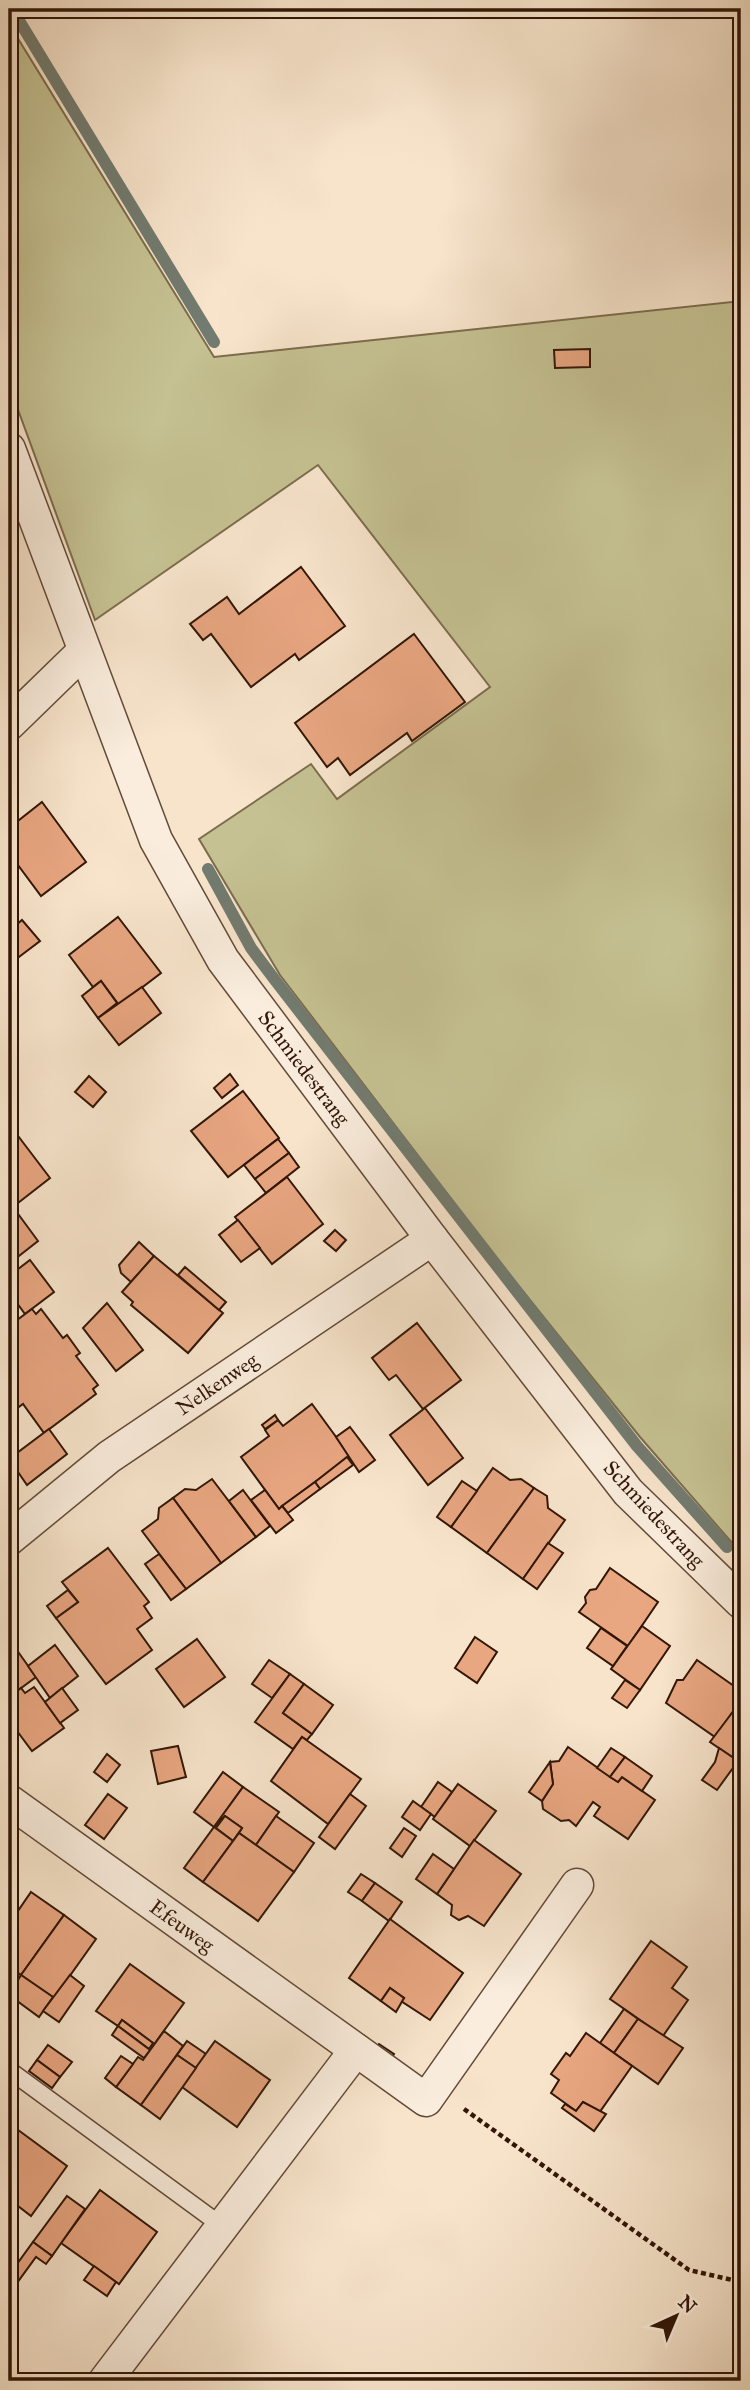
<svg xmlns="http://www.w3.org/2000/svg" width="750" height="2390" font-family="'IM FELL Great Primer',serif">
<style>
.green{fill:#c5c192;stroke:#7c6c4c;stroke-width:2}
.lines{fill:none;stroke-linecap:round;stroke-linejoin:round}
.stream{stroke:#727b6f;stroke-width:12}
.building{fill:#e8a681;stroke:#321607;stroke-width:2}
.service-casing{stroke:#634a38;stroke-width:19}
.minor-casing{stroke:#634a38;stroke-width:35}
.path{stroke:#321607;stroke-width:4.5;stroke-dasharray:5 3.5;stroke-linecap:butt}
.service{stroke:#faeddd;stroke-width:16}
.minor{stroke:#faeddd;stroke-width:32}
.labels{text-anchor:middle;stroke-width:5;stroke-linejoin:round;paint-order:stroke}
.street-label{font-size:21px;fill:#321607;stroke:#faeddd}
</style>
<rect width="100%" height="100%" fill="#f7e4cb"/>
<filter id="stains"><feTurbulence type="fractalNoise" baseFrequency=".00286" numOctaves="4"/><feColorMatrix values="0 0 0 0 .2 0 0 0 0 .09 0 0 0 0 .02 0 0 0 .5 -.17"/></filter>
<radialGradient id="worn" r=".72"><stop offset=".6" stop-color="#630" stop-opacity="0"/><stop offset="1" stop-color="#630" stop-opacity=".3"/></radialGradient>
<polygon class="green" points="9,24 214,357 741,301 741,1530 733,1544 640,1437 501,1264 280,975 199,839 311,764 337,799 490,687 318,465 95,620 9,385"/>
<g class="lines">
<g class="stream">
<polyline points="12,9 214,342"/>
<polyline points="208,869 251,948 275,980 637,1446 727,1547"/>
</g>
</g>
<g class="building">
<polygon points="590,349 590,367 555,368 554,350"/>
<polygon points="301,567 345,626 299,660 295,654 251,687 211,634 203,640 190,624 227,597 239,614"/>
<polygon points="414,634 465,702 412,741 407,733 350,775 338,758 327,767 295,723"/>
<polygon points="42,802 86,862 41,896 9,853 9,828"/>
<polygon points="9,853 17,864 9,871"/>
<polygon points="118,917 161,973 119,1005 101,981 93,987 69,955"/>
<polygon points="22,920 40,941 15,960 9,953 9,931"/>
<polygon points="101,981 117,1003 98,1018 82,996"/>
<polygon points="142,987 161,1013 119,1045 98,1018"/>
<polygon points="230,1074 238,1085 222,1098 214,1088"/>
<polygon points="89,1076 106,1092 93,1107 75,1092"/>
<polygon points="243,1091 279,1138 228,1177 191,1131"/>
<polygon points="9,1124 50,1178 9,1210"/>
<polygon points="278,1139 289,1153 255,1179 244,1165"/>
<polygon points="289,1153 299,1167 266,1193 255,1179"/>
<polygon points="287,1177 323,1224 272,1264 235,1217"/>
<polygon points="13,1207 38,1241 10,1263 9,1210"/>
<polygon points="238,1220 260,1248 241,1262 219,1235"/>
<polygon points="335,1230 346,1240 336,1251 324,1241"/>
<polygon points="139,1242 154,1256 131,1282 121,1273 119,1265"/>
<polygon points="154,1256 223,1313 188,1353 131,1305 133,1302 122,1292"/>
<polygon points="30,1260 54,1292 25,1314 9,1292 9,1276"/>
<polygon points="185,1267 226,1302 219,1310 178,1275"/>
<polygon points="107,1303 143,1350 116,1371 83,1328"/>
<polygon points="32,1309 36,1314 41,1309 63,1338 67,1335 80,1353 76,1356 98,1385 93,1389 96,1394 44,1433 23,1404 16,1409 9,1399 9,1326"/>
<polygon points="417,1323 461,1380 423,1409 396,1375 389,1380 372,1358"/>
<polygon points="312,1404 350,1456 279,1509 241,1457 269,1436 265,1430 278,1420 283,1426"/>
<polygon points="425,1408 463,1458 428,1485 390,1435"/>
<polygon points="275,1415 278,1420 265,1429 262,1425"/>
<polygon points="350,1427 375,1460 359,1472 336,1437"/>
<polygon points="49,1429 67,1454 27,1485 9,1459"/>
<polygon points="347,1457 353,1465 320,1489 315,1482"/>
<polygon points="493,1468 510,1480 521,1479 534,1488 487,1553 451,1527"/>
<polygon points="212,1479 256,1537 221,1563 173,1498 185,1489 196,1490"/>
<polygon points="462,1481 477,1491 451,1527 437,1517"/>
<polygon points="315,1482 320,1489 288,1513 282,1506"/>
<polygon points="534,1488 547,1496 548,1508 565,1520 523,1579 487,1553"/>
<polygon points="243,1490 270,1526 256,1537 229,1501"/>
<polygon points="265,1490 279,1509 282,1506 293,1520 276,1533 251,1500"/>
<polygon points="173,1498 221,1563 186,1589 142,1531 158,1519 159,1508"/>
<polygon points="548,1543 563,1553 537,1589 523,1579"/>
<polygon points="108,1548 149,1602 144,1606 152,1618 137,1629 152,1650 106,1684 56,1618 78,1602 62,1582"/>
<polygon points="159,1554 186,1589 171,1600 145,1564"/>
<polygon points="610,1568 658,1602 628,1646 579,1612 586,1603 585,1597 590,1590 596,1589"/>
<polygon points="68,1590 78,1602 56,1618 47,1606"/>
<polygon points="642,1626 670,1646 640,1690 611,1669"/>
<polygon points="601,1628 627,1646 613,1666 587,1648"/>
<polygon points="475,1637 497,1652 477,1683 455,1668"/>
<polygon points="9,1639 36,1677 9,1697"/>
<polygon points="197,1639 225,1677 184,1707 156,1669"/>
<polygon points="55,1645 78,1676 50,1698 28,1666"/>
<polygon points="269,1660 290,1674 272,1698 252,1684"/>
<polygon points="697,1660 741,1691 741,1700 715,1737 666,1703 677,1680 683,1680"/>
<polygon points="290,1674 304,1684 283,1713 312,1734 307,1740 302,1737 293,1749 255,1722"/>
<polygon points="625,1680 640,1690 627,1708 612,1698"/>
<polygon points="304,1684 333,1705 312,1734 283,1713"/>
<polygon points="34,1687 64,1728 32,1751 17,1731 11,1735 9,1733 9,1705 14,1701 11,1696 21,1688 25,1693"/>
<polygon points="62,1688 78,1710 60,1723 45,1702"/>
<polygon points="738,1705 741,1707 741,1756 738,1761 710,1742"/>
<polygon points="302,1737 361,1779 328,1824 271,1781"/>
<polygon points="178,1746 186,1777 158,1784 151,1751"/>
<polygon points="568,1747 618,1782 622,1777 655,1800 628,1839 594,1816 600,1807 593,1802 576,1826 569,1820 561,1821 543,1809 542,1801 553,1784 550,1762 559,1761"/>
<polygon points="611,1748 625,1757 610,1777 597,1768"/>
<polygon points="719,1748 738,1761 717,1790 702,1780 715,1762"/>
<polygon points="107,1754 120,1765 107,1782 94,1772"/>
<polygon points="625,1757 652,1776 642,1791 622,1777 618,1782 610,1777"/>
<polygon points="550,1762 553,1784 542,1801 529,1792"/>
<polygon points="223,1772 243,1787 214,1827 194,1812"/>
<polygon points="438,1782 452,1792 435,1817 421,1807"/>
<polygon points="458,1784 496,1811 470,1846 433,1819"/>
<polygon points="243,1787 279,1812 256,1845 239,1833 242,1828 225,1816 214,1827"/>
<polygon points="108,1794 127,1808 104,1839 85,1825"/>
<polygon points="350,1794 366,1806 335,1849 319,1837"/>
<polygon points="413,1801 431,1814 420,1830 402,1817"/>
<polygon points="225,1816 242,1828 233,1841 216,1828"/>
<polygon points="276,1816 314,1843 294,1872 256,1845"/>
<polygon points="214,1827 233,1841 203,1882 184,1868"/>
<polygon points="404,1828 416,1836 402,1857 390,1848"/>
<polygon points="239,1833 294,1872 258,1921 203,1882"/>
<polygon points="474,1840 521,1874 484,1926 468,1916 459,1920 451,1915 452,1905 437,1894"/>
<polygon points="433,1854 454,1869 437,1894 416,1879"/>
<polygon points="361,1874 375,1883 362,1901 348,1892"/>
<polygon points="375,1883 402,1902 389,1921 362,1901"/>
<polygon points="31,1892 64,1915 21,1975 9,1966 9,1924"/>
<polygon points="64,1915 96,1939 54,1998 21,1975"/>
<polygon points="390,1919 463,1973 430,2020 401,2001 404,1998 390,1988 381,2001 349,1978"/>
<polygon points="651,1941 687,1967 672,1988 688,2000 663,2036 610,1999"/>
<polygon points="130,1964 184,2003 150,2050 153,2043 122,2020 118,2026 96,2011"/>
<polygon points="21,1975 53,1997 39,2017 9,1995"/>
<polygon points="70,1975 84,1986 59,2022 43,2011"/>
<polygon points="390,1988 404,1998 396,2012 381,2001"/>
<polygon points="624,2009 638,2019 614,2053 600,2043"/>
<polygon points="638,2019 683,2048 658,2084 614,2053"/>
<polygon points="122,2020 153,2043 149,2049 118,2026"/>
<polygon points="118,2026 150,2050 144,2058 112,2035"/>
<polygon points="164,2031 183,2046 141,2105 116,2087 138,2057 143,2060"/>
<polygon points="586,2033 632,2066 599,2113 583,2102 576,2111 551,2093 559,2080 551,2074 566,2053 570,2056"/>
<polygon points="187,2041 206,2054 196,2068 177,2055"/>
<polygon points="215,2041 270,2080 237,2127 182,2087"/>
<polygon points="379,2044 394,2054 387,2065 372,2054"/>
<polygon points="48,2045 72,2062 60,2077 37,2060"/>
<polygon points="177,2055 196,2068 160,2119 141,2105"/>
<polygon points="121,2056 133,2064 116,2087 105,2078"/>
<polygon points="37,2060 60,2077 52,2088 29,2071"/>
<polygon points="583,2102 606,2114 594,2131 562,2108 565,2104 576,2111"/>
<polygon points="10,2124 67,2166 31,2216 9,2199"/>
<polygon points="100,2190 157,2232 119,2284 61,2243"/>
<polygon points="67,2196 85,2209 52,2256 33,2242"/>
<polygon points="33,2242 52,2256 46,2264 36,2257 9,2294 9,2275"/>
<polygon points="94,2266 116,2282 107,2296 84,2280"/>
</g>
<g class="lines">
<g class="service-casing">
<polyline id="service" points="9,2070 222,2226"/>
</g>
<g class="minor-casing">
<g id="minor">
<polyline points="9,449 156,840 223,960 432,1239 628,1492 741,1602"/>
<polyline points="9,724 83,652"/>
<polyline points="9,1539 109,1457 432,1239"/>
<polyline points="9,1801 426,2100 577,1885"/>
<polyline points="105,2381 356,2050"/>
</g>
</g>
<polyline class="path" points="464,2109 689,2270 741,2282"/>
<use href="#service" class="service"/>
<use href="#minor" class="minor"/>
</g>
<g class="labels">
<g class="street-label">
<text transform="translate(304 1068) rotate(53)" y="7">Schmiedestrang</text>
<text transform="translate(217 1384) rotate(-34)" y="7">Nelkenweg</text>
<text transform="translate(654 1514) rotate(47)" y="7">Schmiedestrang</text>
<text transform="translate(182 1926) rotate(36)" y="7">Efeuweg</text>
</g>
</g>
<rect width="750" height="2390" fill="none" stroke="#f7e4cb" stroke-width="35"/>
<rect x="10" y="10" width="729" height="2369" fill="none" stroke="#321607" stroke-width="3.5"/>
<rect x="18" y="18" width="715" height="2355" fill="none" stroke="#321607" stroke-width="2"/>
<g transform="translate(676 2316) rotate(44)" stroke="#faeddd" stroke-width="5" paint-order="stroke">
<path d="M0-5L12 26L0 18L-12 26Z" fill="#321607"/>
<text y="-10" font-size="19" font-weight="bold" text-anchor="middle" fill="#321607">N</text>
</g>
<rect width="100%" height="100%" filter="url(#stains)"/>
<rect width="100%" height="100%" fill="url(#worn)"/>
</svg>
